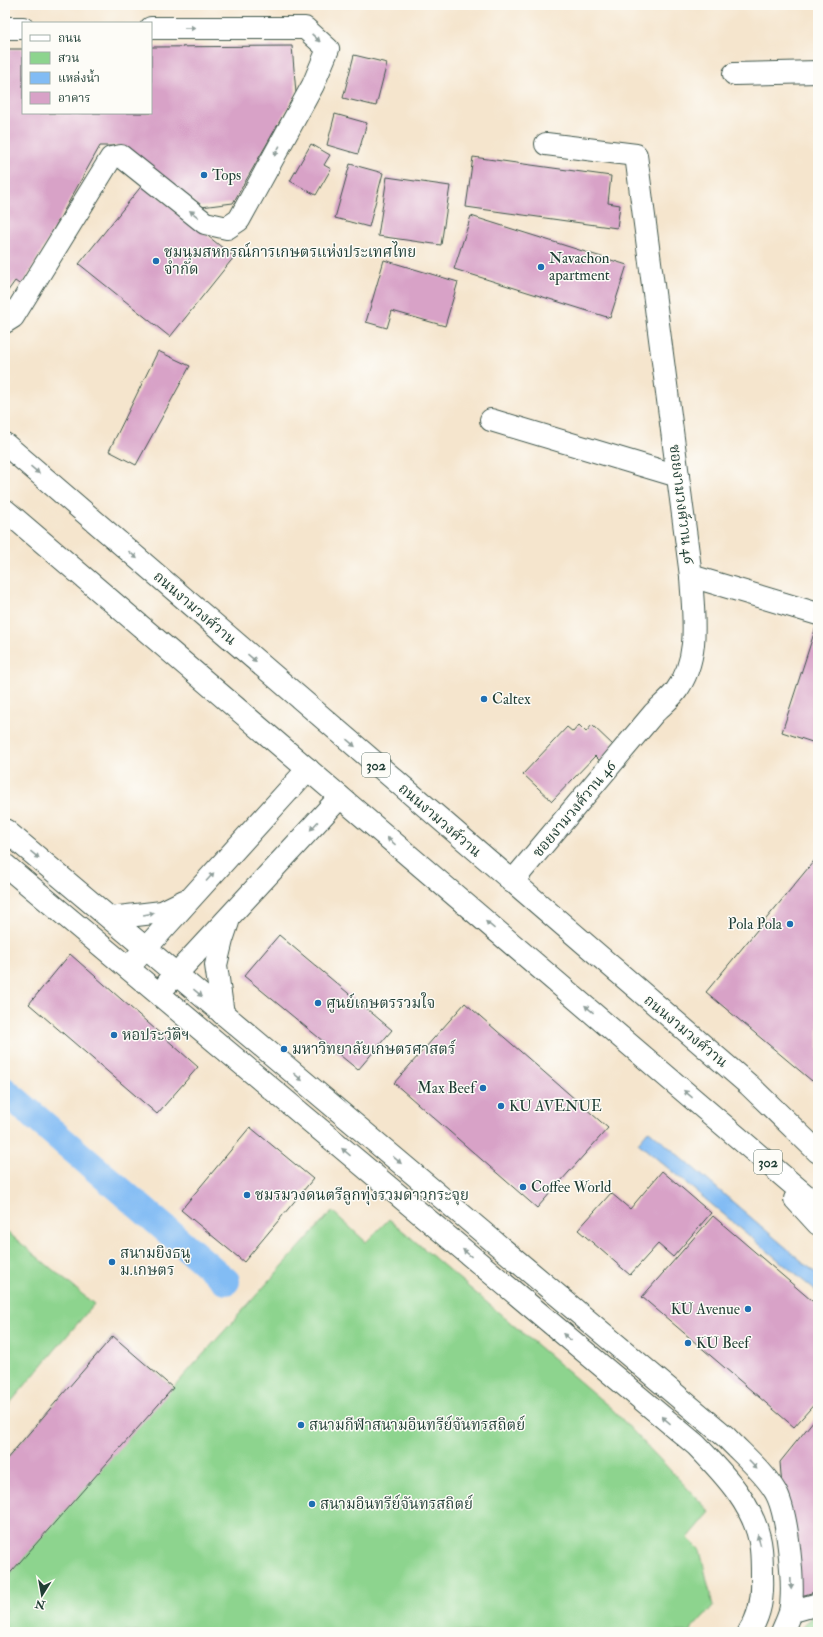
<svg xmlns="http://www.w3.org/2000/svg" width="823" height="1637" font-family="'IM FELL Double Pica','Noto Serif Thai',serif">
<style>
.green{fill:#8dd48e;stroke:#568861}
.water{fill:#82bcf4;stroke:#507c94}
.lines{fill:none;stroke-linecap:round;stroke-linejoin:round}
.canal{stroke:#82bcf4;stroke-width:28}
.building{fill:#d8a2c7}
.minor-casing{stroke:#3f564b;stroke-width:24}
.major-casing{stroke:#3f564b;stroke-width:24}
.minor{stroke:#fff;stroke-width:22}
.major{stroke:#fff;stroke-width:22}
.oneway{fill:#8f9e9a}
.poi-dot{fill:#1f6fb2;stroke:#fdfcf7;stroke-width:1.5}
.labels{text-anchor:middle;stroke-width:3;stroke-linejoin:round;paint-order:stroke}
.shield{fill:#fdfcf7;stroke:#62766e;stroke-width:1}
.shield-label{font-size:14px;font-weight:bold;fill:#1f3d34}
.poi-label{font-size:15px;fill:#1f3d34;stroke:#fdfcf7;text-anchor:start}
.street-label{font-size:15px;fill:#1f3d34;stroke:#fdfcf7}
</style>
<rect width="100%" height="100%" fill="#fdfcf7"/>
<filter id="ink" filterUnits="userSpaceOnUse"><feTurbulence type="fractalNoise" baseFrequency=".025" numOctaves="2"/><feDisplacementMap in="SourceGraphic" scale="8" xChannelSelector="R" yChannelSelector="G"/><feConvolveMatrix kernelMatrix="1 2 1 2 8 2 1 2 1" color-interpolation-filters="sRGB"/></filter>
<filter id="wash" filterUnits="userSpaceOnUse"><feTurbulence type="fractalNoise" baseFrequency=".012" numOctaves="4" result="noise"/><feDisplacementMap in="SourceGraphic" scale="16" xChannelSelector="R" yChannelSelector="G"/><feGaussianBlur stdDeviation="0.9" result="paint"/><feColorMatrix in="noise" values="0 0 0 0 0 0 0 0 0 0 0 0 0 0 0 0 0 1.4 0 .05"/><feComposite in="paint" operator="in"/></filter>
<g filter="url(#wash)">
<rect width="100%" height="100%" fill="#f5e5cd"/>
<g class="green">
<polygon points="332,1211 366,1242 389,1219 613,1410 710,1512 688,1538 700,1550 713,1606 689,1632 5,1632 5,1461 113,1336 173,1388"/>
<polygon points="5,1230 94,1304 5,1409"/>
<polygon points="818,1609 818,1632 798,1632"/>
</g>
<polygon class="water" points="649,1130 818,1275 818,1293 638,1143"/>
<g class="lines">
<polyline class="canal" points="5,1091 226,1281"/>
</g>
<g id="blocks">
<g class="building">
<polygon points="292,46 296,93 233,203 201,207 122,146 100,146 22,286 15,281 5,295 5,49 23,49 23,113 151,113 151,47"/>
<polygon points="354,55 387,63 376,106 343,98"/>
<polygon points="335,114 367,123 358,154 327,145"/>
<polygon points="311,144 330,155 324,165 331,169 316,195 290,181"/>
<polygon points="473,157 611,176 608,203 620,205 617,228 466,207"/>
<polygon points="350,164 383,173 369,227 335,218"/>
<polygon points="387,177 450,186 441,245 378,236"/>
<polygon points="143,184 234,257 170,337 79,264"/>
<polygon points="471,216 627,265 610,318 454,269"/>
<polygon points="384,260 458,282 445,326 392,311 387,328 366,322"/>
<polygon points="158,351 190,366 136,465 109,451"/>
<polygon points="816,627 818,628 818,744 782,732"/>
<polygon points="579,725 586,732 592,725 614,746 600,761 595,756 552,801 523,774 567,727 573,732"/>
<polygon points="818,856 818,1074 812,1081 706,992"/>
<polygon points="279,935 392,1030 358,1070 244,976"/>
<polygon points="70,954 198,1067 157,1114 29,1004"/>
<polygon points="465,1003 608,1128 537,1208 394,1083"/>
<polygon points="250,1127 313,1179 244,1262 181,1210"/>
<polygon points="662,1171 711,1213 673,1257 658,1244 630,1275 578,1230 611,1193 630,1209"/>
<polygon points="713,1216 818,1306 818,1400 794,1427 642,1297"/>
<polygon points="113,1336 173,1388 5,1579 5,1461"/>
<polygon points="818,1415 818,1591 791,1599 780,1462"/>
</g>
</g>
</g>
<g filter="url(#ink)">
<use href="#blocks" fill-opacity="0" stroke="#3f564b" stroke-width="1"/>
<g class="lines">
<g class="minor-casing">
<g id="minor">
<polyline points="5,28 23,28"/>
<polyline points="734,74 818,72"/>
<polyline points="5,322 13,317 111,158 121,156 205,223 227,228 239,220 313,85 328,49 305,28 151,28"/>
<polyline points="491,420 678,476"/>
<polyline points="691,576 818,614"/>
<path d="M5 830 726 1437C742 1454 763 1471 775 1491 788 1512 795 1587 790 1612 788 1619 785 1625 782 1632"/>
<path d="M5 865 696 1445C724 1474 757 1508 761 1549 762 1558 762 1568 762 1577 763 1596 760 1616 749 1632"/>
<path d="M512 882 654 713C661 706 670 699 676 691 701 658 693 614 691 576L636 155 546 144"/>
<polyline points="110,918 162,912 184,901"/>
<polyline points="136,959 308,769"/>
<polyline points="167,984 340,797"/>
<polyline points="223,1014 216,965 222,940 228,922"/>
<polyline points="790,1612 818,1604"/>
</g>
</g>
<g class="major-casing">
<g id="major">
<polyline points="5,444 749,1085 818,1152"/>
<polyline points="5,510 818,1206"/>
<polyline points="795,1199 818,1224"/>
</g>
</g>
<use href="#minor" class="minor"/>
<use href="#major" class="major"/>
</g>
<defs><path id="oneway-solid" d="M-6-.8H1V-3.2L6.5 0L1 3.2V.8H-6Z"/></defs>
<g class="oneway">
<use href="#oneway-solid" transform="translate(190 28)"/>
<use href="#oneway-solid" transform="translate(316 38) rotate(43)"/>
<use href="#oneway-solid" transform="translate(277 151) rotate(118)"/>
<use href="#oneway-solid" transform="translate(194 214) rotate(-142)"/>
<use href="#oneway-solid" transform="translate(35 470) rotate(41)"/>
<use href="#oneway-solid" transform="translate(133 555) rotate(41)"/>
<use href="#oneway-solid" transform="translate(252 658) rotate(41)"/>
<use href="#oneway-solid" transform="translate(351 743) rotate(41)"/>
<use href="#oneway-solid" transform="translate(314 826) rotate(132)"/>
<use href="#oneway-solid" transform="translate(391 841) rotate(-140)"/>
<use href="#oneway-solid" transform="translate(35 855) rotate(40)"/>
<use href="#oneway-solid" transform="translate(210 877) rotate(-48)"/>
<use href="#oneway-solid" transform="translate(149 914) rotate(-10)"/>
<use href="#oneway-solid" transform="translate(490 925) rotate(-140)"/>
<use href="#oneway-solid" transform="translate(198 993) rotate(40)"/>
<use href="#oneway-solid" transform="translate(589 1009) rotate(-140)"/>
<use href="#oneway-solid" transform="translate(298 1077) rotate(40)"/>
<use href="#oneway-solid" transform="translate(688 1094) rotate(-140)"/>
<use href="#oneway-solid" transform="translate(346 1152) rotate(-140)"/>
<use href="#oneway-solid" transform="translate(397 1160) rotate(40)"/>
<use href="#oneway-solid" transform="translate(467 1253) rotate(-140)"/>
<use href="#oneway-solid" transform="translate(567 1337) rotate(-140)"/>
<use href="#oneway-solid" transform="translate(666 1420) rotate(-140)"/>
<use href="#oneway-solid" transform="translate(753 1465) rotate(46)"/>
<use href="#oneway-solid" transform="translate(759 1540) rotate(-106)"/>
<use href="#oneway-solid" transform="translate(791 1584) rotate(88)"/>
</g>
</g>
<g class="poi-dot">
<circle cx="204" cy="175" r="4"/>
<circle cx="156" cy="261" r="4"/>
<circle cx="541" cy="267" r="4"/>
<circle cx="484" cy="699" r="4"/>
<circle cx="790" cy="924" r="4"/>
<circle cx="318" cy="1003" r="4"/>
<circle cx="114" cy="1035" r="4"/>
<circle cx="284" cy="1049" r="4"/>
<circle cx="483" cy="1088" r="4"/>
<circle cx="501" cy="1106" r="4"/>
<circle cx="523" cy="1187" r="4"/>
<circle cx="247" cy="1195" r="4"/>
<circle cx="112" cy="1262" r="4"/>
<circle cx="748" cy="1309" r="4"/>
<circle cx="688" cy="1343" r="4"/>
<circle cx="301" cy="1425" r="4"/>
<circle cx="312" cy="1504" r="4"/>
</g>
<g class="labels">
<g class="shield">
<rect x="362" y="753" width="28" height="24" rx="3"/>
<rect x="754" y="1150" width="28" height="24" rx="3"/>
</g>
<g class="shield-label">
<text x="376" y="770">302</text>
<text x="768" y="1167">302</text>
</g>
<g class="poi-label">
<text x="212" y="180">Tops</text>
<text x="164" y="257">ชุมนุมสหกรณ์การเกษตรแห่งประเทศไทย<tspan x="164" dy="17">จำกัด</tspan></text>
<text x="549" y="263">Navachon<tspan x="549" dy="17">apartment</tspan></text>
<text x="492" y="704">Caltex</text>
<text x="782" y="929" text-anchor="end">Pola Pola</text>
<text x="326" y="1008">ศูนย์เกษตรรวมใจ</text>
<text x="122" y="1040">หอประวัติฯ</text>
<text x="292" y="1054">มหาวิทยาลัยเกษตรศาสตร์</text>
<text x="475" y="1093" text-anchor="end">Max Beef</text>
<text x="509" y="1111">KU AVENUE</text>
<text x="531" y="1192">Coffee World</text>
<text x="255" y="1200">ชมรมวงดนตรีลูกทุ่งรวมดาวกระจุย</text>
<text x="120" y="1258">สนามยิงธนู<tspan x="120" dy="17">ม.เกษตร</tspan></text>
<text x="740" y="1314" text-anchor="end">KU Avenue</text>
<text x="696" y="1348">KU Beef</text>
<text x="309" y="1430">สนามกีฬาสนามอินทรีย์จันทรสถิตย์</text>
<text x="320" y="1509">สนามอินทรีย์จันทรสถิตย์</text>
</g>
<g class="street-label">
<text transform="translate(682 504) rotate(83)" y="5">ซอยงามวงศ์วาน 46</text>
<text transform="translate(195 608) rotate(41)" y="5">ถนนงามวงศ์วาน</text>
<text transform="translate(574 809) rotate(-50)" y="5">ซอยงามวงศ์วาน 46</text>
<text transform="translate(440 820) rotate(41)" y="5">ถนนงามวงศ์วาน</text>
<text transform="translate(686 1031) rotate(40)" y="5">ถนนงามวงศ์วาน</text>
</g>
</g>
<rect width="823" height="1637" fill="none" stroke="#fdfcf7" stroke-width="20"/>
<rect x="22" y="22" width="130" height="92" fill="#fdfcf7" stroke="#a4b0a9"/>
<rect x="30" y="35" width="20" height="6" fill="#ffffff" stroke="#a4b0a9"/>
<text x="58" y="42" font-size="12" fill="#1f3d34">ถนน</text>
<rect x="30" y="52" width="20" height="12" fill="#8dd48e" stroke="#a4b0a9"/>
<text x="58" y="62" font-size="12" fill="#1f3d34">สวน</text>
<rect x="30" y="72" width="20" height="12" fill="#82bcf4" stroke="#a4b0a9"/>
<text x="58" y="82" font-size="12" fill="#1f3d34">แหล่งน้ำ</text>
<rect x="30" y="92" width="20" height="12" fill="#d8a2c7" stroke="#a4b0a9"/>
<text x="58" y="102" font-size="12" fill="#1f3d34">อาคาร</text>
<g transform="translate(42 1595) rotate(191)" stroke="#fdfcf7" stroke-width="3" paint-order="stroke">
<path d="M0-3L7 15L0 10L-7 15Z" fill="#1f3d34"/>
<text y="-6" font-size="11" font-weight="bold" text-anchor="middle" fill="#1f3d34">N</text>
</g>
</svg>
